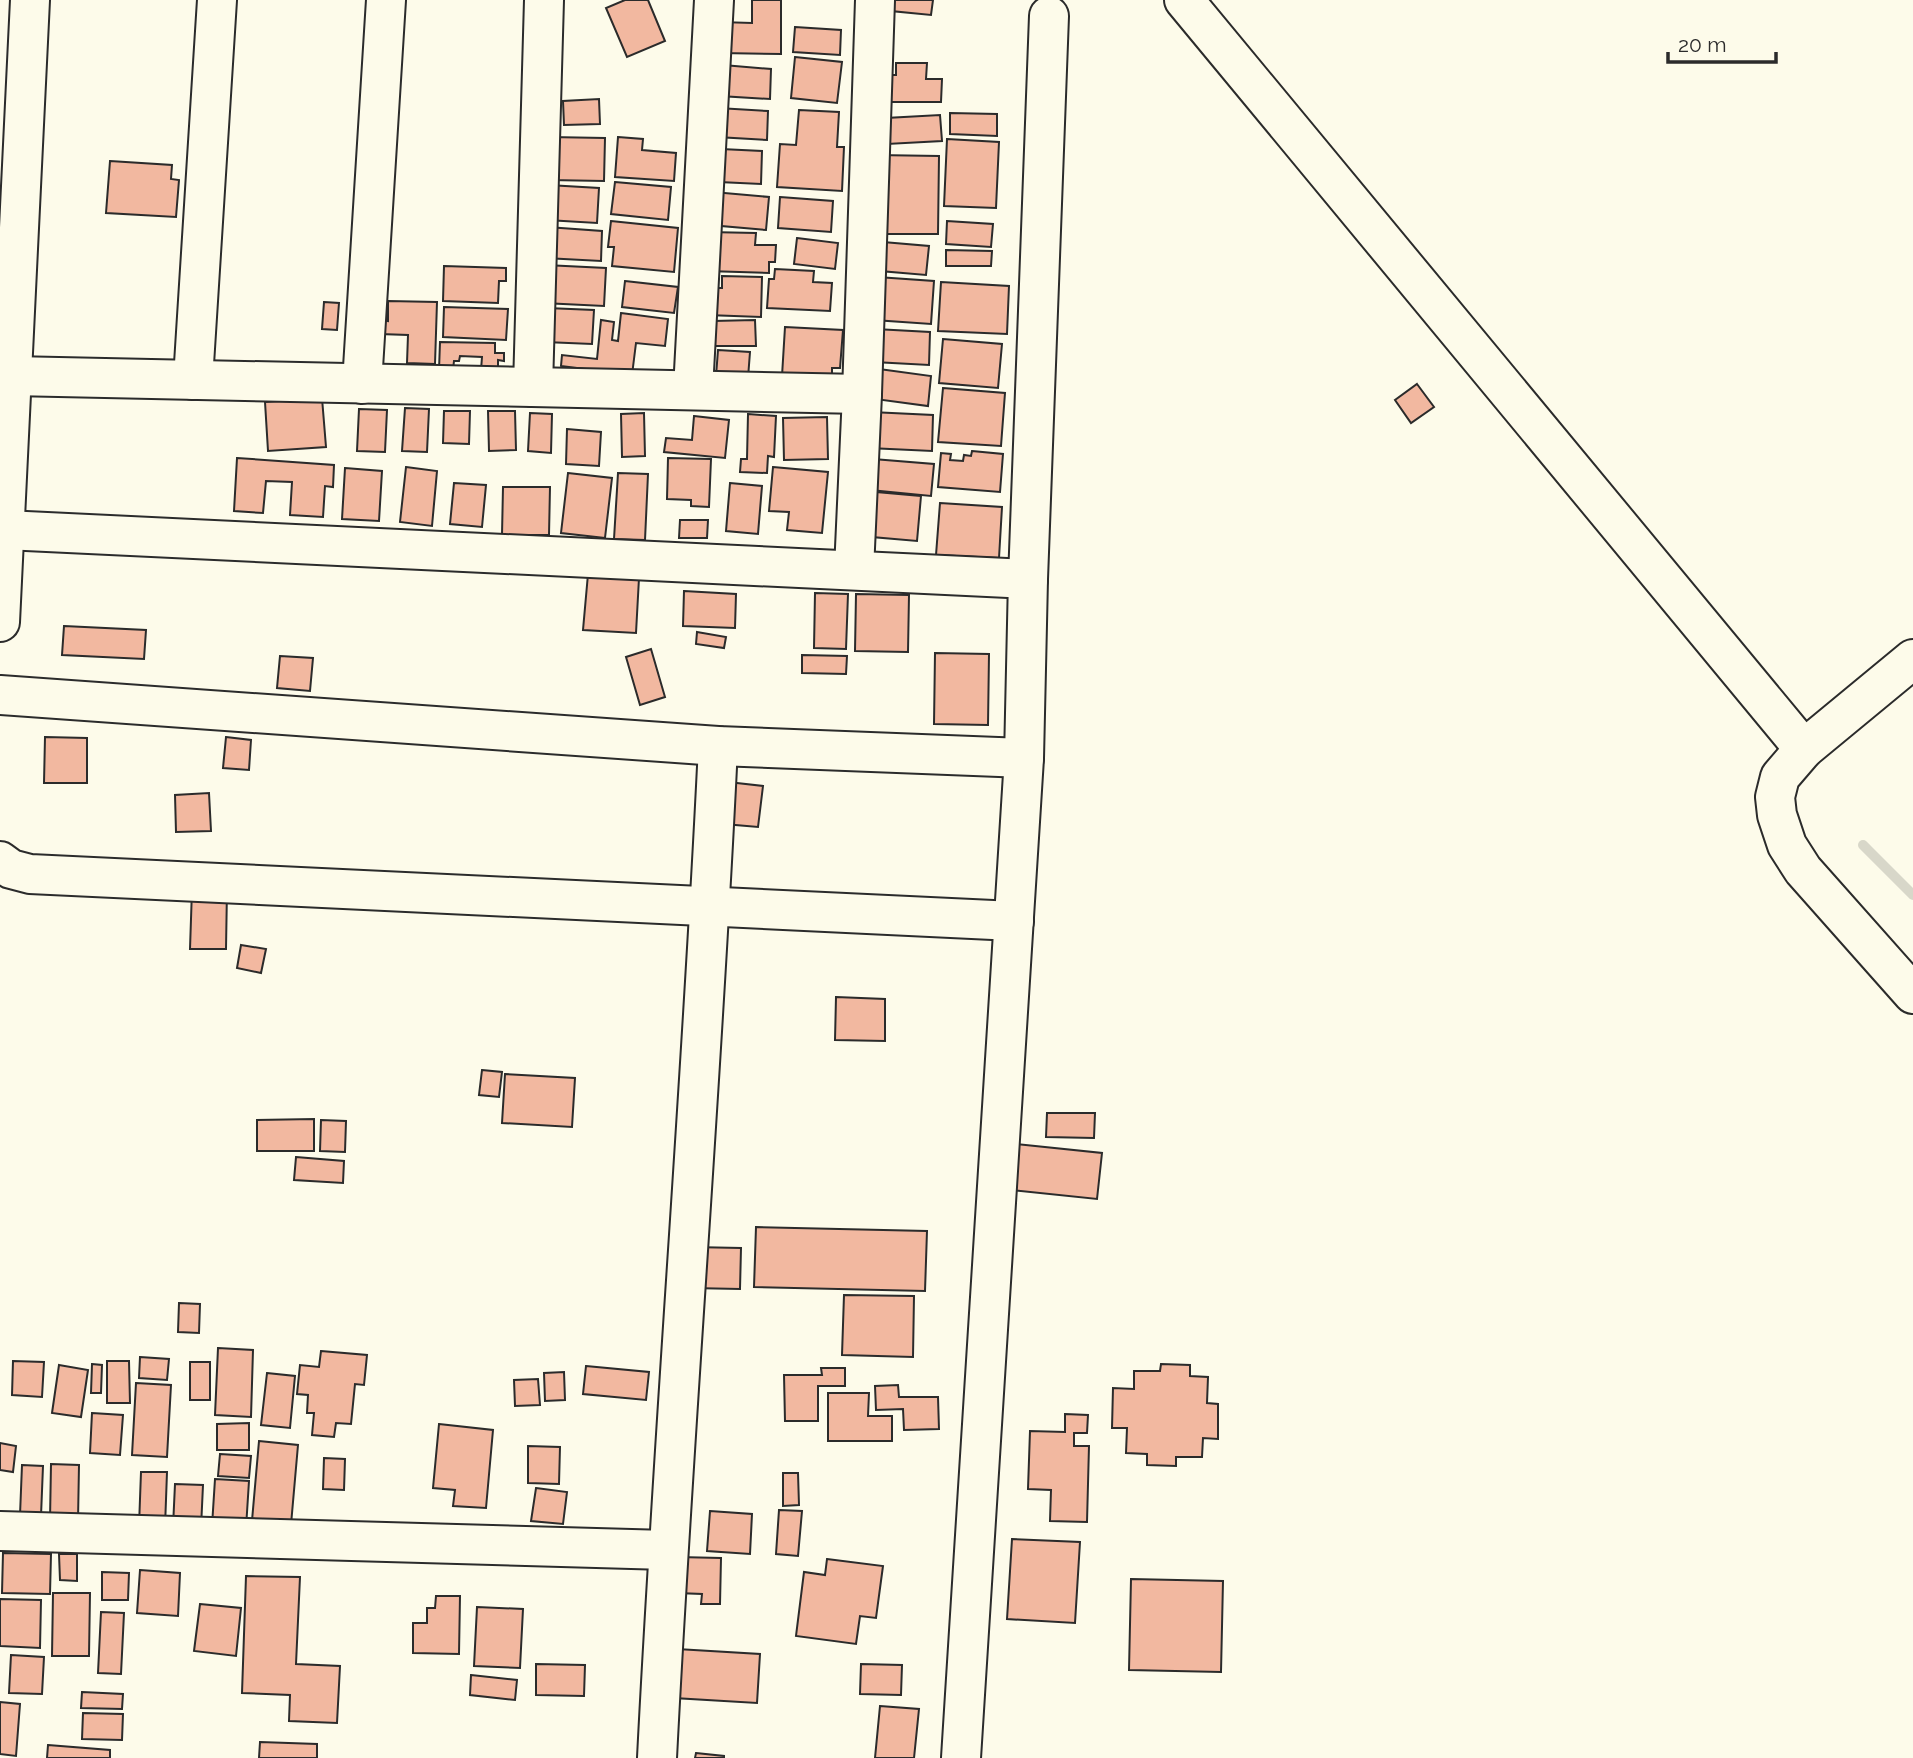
<svg xmlns="http://www.w3.org/2000/svg" width="1913" height="1758" font-family="Raleway,sans-serif">
<style>
.lines{fill:none;stroke-linecap:round;stroke-linejoin:round}
.stream{stroke:#d8d7c9;stroke-width:10}
.building{fill:#f2b8a0;stroke:#2b2b2b;stroke-width:2}
.minor-casing{stroke:#2b2b2b;stroke-width:42}
.minor{stroke:#fdfbea;stroke-width:38}
</style>
<rect width="100%" height="100%" fill="#fdfbea"/>
<g class="lines">
<polyline class="stream" points="1863,845 1913,895"/>
</g>
<g class="building">
<polygon points="625,0 648,0 665,41 627,57 606,8"/>
<polygon points="752,0 781,0 781,54 720,53 720,22 752,23"/>
<polygon points="892,0 933,0 931,15 891,11"/>
<polygon points="795,27 841,30 840,55 793,52"/>
<polygon points="795,57 842,62 837,103 791,98"/>
<polygon points="896,63 927,63 926,79 942,79 941,102 883,102 883,75 896,75"/>
<polygon points="723,65 771,69 770,99 720,96"/>
<polygon points="599,99 600,124 564,125 563,101"/>
<polygon points="718,108 768,111 767,140 717,137"/>
<polygon points="799,110 839,112 837,147 844,147 842,191 777,187 780,144 796,145"/>
<polygon points="950,113 997,114 997,136 950,134"/>
<polygon points="940,115 942,141 887,144 886,118"/>
<polygon points="549,137 605,138 604,181 549,180"/>
<polygon points="618,137 643,139 642,150 676,153 674,181 615,177"/>
<polygon points="947,139 999,142 996,208 944,206"/>
<polygon points="721,149 762,151 761,184 719,182"/>
<polygon points="876,155 939,156 938,234 875,234"/>
<polygon points="110,161 172,165 171,179 179,180 176,217 106,213"/>
<polygon points="615,182 671,187 668,220 611,214"/>
<polygon points="548,185 599,188 597,223 547,220"/>
<polygon points="713,192 769,197 766,230 710,225"/>
<polygon points="780,197 833,201 831,232 778,228"/>
<polygon points="611,221 678,228 674,272 612,266 614,247 608,247"/>
<polygon points="947,221 993,224 991,247 946,244"/>
<polygon points="547,227 602,231 601,261 545,258"/>
<polygon points="708,232 756,233 755,245 776,245 775,262 769,262 769,273 707,271"/>
<polygon points="797,238 838,243 835,269 794,264"/>
<polygon points="883,242 929,246 926,275 880,271"/>
<polygon points="946,250 992,251 991,266 946,266"/>
<polygon points="545,265 606,268 604,306 543,303"/>
<polygon points="444,266 506,268 506,281 499,281 498,303 443,301"/>
<polygon points="775,269 814,271 813,282 832,283 830,311 767,308 769,279 774,279"/>
<polygon points="722,276 762,277 761,317 707,315 708,288 722,288"/>
<polygon points="877,277 934,281 931,324 874,320"/>
<polygon points="625,281 678,287 674,313 622,307"/>
<polygon points="941,282 1009,286 1007,334 938,331"/>
<polygon points="388,301 437,302 435,364 407,363 408,335 380,334 380,320 388,321"/>
<polygon points="324,302 339,303 337,330 322,329"/>
<polygon points="444,307 508,309 506,340 443,337"/>
<polygon points="547,308 594,310 592,344 545,342"/>
<polygon points="621,313 668,319 665,346 636,343 632,375 561,366 562,355 597,359 601,320 614,322 612,340 618,341"/>
<polygon points="755,320 756,346 714,346 713,321"/>
<polygon points="785,327 843,330 840,368 832,368 832,380 782,376"/>
<polygon points="875,329 930,332 929,365 874,362"/>
<polygon points="943,339 1002,344 998,388 939,383"/>
<polygon points="440,342 495,343 495,353 504,353 504,361 498,360 498,370 481,370 482,357 460,356 459,361 454,361 453,370 439,370"/>
<polygon points="718,350 750,352 748,378 716,376"/>
<polygon points="879,369 931,376 928,406 875,399"/>
<polygon points="1417,384 1434,407 1411,423 1395,400"/>
<polygon points="943,388 1005,393 1001,446 938,442"/>
<polygon points="322,398 326,447 268,451 265,402"/>
<polygon points="405,408 429,409 427,452 402,451"/>
<polygon points="359,409 387,410 385,452 357,451"/>
<polygon points="444,411 470,411 469,444 443,443"/>
<polygon points="488,411 515,411 516,450 489,451"/>
<polygon points="871,412 933,415 932,451 869,448"/>
<polygon points="530,413 552,414 551,453 528,451"/>
<polygon points="644,413 645,456 622,457 621,414"/>
<polygon points="748,414 776,416 774,457 768,456 767,473 740,472 741,459 747,459"/>
<polygon points="694,416 729,420 725,458 664,452 666,438 692,440"/>
<polygon points="827,417 828,459 784,460 783,418"/>
<polygon points="567,429 601,432 599,466 566,464"/>
<polygon points="972,451 1003,454 1000,492 938,487 941,453 951,454 950,460 963,461 964,455 971,456"/>
<polygon points="237,458 334,465 333,487 325,486 323,517 290,515 292,482 266,481 263,513 234,511"/>
<polygon points="668,458 711,459 709,507 691,506 691,500 667,499"/>
<polygon points="873,459 934,464 931,496 870,490"/>
<polygon points="406,467 437,471 432,526 400,522"/>
<polygon points="773,467 828,472 822,533 787,530 789,512 769,511"/>
<polygon points="345,468 382,471 379,521 342,519"/>
<polygon points="568,473 612,478 605,538 561,533"/>
<polygon points="618,473 648,474 645,540 614,539"/>
<polygon points="454,483 486,485 482,527 450,524"/>
<polygon points="730,483 762,486 758,534 726,531"/>
<polygon points="503,487 550,487 549,535 502,535"/>
<polygon points="876,492 921,496 917,541 872,537"/>
<polygon points="940,503 1002,507 999,558 936,555"/>
<polygon points="680,520 708,520 707,538 679,538"/>
<polygon points="588,574 639,578 636,633 583,630"/>
<polygon points="684,591 736,594 735,628 683,626"/>
<polygon points="815,593 848,594 846,649 814,648"/>
<polygon points="856,594 909,595 908,652 855,651"/>
<polygon points="64,626 146,630 144,659 62,655"/>
<polygon points="697,632 726,637 724,648 696,644"/>
<polygon points="651,649 665,697 640,705 626,657"/>
<polygon points="935,653 989,654 988,725 934,724"/>
<polygon points="802,655 847,656 846,674 802,673"/>
<polygon points="280,656 313,658 310,691 277,688"/>
<polygon points="45,737 87,738 87,783 44,783"/>
<polygon points="226,737 251,740 249,770 223,768"/>
<polygon points="728,782 763,786 758,827 724,824"/>
<polygon points="209,793 211,831 176,832 175,795"/>
<polygon points="192,889 227,889 226,949 190,949"/>
<polygon points="241,945 266,949 261,973 237,968"/>
<polygon points="836,997 885,999 885,1041 835,1040"/>
<polygon points="482,1070 502,1072 499,1097 479,1095"/>
<polygon points="505,1074 575,1078 572,1127 502,1123"/>
<polygon points="1047,1113 1095,1113 1094,1138 1046,1137"/>
<polygon points="314,1119 314,1151 257,1151 257,1120"/>
<polygon points="321,1120 346,1121 345,1152 320,1151"/>
<polygon points="1015,1144 1102,1153 1097,1199 1011,1190"/>
<polygon points="296,1157 344,1161 343,1183 294,1180"/>
<polygon points="756,1227 927,1231 925,1291 754,1287"/>
<polygon points="692,1247 741,1248 740,1289 691,1288"/>
<polygon points="844,1295 914,1296 913,1357 842,1355"/>
<polygon points="179,1303 200,1304 199,1333 178,1332"/>
<polygon points="218,1348 253,1350 251,1417 215,1415"/>
<polygon points="321,1351 367,1355 364,1385 355,1384 351,1424 336,1423 334,1437 312,1435 314,1413 307,1413 308,1395 297,1394 300,1365 319,1367"/>
<polygon points="140,1357 169,1359 167,1380 139,1378"/>
<polygon points="13,1361 44,1362 42,1397 12,1395"/>
<polygon points="107,1361 129,1361 130,1403 107,1403"/>
<rect x="190" y="1362" width="20" height="38"/>
<polygon points="92,1364 102,1365 101,1393 91,1393"/>
<polygon points="1161,1364 1190,1365 1190,1376 1208,1377 1207,1403 1218,1404 1218,1439 1203,1438 1202,1457 1176,1457 1176,1466 1147,1465 1147,1454 1126,1453 1127,1428 1112,1428 1113,1388 1134,1389 1134,1371 1160,1371"/>
<polygon points="59,1365 88,1370 81,1417 52,1413"/>
<polygon points="586,1366 649,1372 646,1400 583,1394"/>
<polygon points="821,1368 845,1368 845,1386 818,1386 818,1421 785,1421 784,1375 822,1375"/>
<polygon points="564,1372 565,1400 545,1401 544,1373"/>
<polygon points="267,1373 295,1376 290,1428 261,1425"/>
<polygon points="538,1379 540,1405 515,1406 514,1380"/>
<polygon points="136,1383 171,1385 167,1457 132,1455"/>
<polygon points="898,1385 899,1397 938,1397 939,1429 904,1430 903,1409 876,1410 875,1386"/>
<polygon points="828,1393 869,1393 868,1416 892,1416 892,1441 828,1441"/>
<polygon points="92,1413 123,1415 120,1455 90,1453"/>
<polygon points="1065,1414 1088,1415 1087,1433 1074,1433 1074,1446 1089,1446 1087,1522 1050,1521 1051,1490 1028,1489 1030,1431 1065,1432"/>
<polygon points="249,1423 249,1450 217,1450 217,1424"/>
<polygon points="439,1424 493,1430 486,1508 453,1506 455,1490 433,1488"/>
<polygon points="259,1441 298,1445 290,1536 251,1532"/>
<polygon points="0,1443 16,1446 13,1472 0,1470"/>
<polygon points="528,1446 560,1447 559,1484 528,1483"/>
<polygon points="220,1454 251,1456 249,1478 218,1476"/>
<polygon points="324,1458 345,1459 344,1490 323,1489"/>
<polygon points="51,1464 79,1465 78,1521 50,1520"/>
<polygon points="22,1465 43,1466 41,1516 20,1515"/>
<polygon points="141,1472 167,1472 165,1527 139,1526"/>
<polygon points="783,1473 798,1473 799,1505 783,1506"/>
<polygon points="215,1479 249,1481 246,1528 212,1526"/>
<polygon points="175,1484 203,1485 201,1528 173,1527"/>
<polygon points="536,1488 567,1492 563,1524 531,1521"/>
<polygon points="779,1510 802,1511 798,1556 776,1554"/>
<polygon points="710,1511 752,1514 750,1554 707,1551"/>
<polygon points="1012,1539 1080,1542 1075,1623 1007,1619"/>
<polygon points="3,1553 51,1554 50,1594 2,1593"/>
<polygon points="59,1554 77,1554 77,1581 60,1580"/>
<polygon points="678,1557 721,1558 720,1604 701,1604 702,1594 677,1593"/>
<polygon points="827,1559 883,1566 876,1618 860,1616 856,1644 796,1636 804,1572 825,1575"/>
<polygon points="140,1570 180,1573 178,1616 137,1613"/>
<polygon points="102,1572 129,1573 128,1600 102,1600"/>
<polygon points="246,1576 300,1577 296,1664 340,1666 337,1723 289,1721 290,1695 242,1693"/>
<polygon points="1131,1579 1223,1581 1221,1672 1129,1670"/>
<polygon points="53,1593 90,1593 89,1656 52,1656"/>
<polygon points="436,1596 460,1596 459,1654 413,1653 413,1623 427,1623 427,1608 435,1608"/>
<polygon points="0,1599 41,1600 40,1648 0,1646"/>
<polygon points="200,1604 241,1608 236,1656 194,1651"/>
<polygon points="477,1607 523,1609 520,1668 474,1666"/>
<polygon points="101,1612 124,1613 121,1674 98,1673"/>
<polygon points="677,1649 760,1654 757,1703 674,1698"/>
<polygon points="11,1655 44,1657 42,1694 9,1693"/>
<polygon points="536,1664 585,1665 584,1696 536,1695"/>
<polygon points="861,1664 902,1665 901,1695 860,1694"/>
<polygon points="471,1675 517,1680 515,1700 470,1695"/>
<polygon points="82,1692 123,1694 122,1709 81,1708"/>
<polygon points="0,1702 20,1704 16,1756 0,1754"/>
<polygon points="880,1706 919,1709 914,1758 875,1758"/>
<polygon points="83,1713 123,1714 122,1740 82,1739"/>
<polygon points="260,1742 317,1744 317,1758 259,1758"/>
<polygon points="48,1745 110,1750 110,1758 47,1758"/>
<polygon points="696,1753 724,1756 724,1758 695,1758"/>
</g>
<g class="lines">
<g class="minor-casing">
<g id="minor">
<polyline points="1184,0 1804,749"/>
<polyline points="12,376 862,394"/>
<polyline points="193,380 217,0"/>
<polyline points="362,384 386,0"/>
<polyline points="533,387 544,0"/>
<polyline points="693,390 714,0"/>
<polyline points="5,530 1028,579"/>
<polyline points="854,570 862,394 875,0"/>
<polyline points="0,622 30,0"/>
<polyline points="1913,659 1804,749 1780,777 1775,797 1777,815 1787,845 1803,870 1913,994"/>
<polyline points="0,695 718,746 1024,758"/>
<polyline points="0,861 11,869 30,874 1014,921"/>
<polyline points="0,1531 667,1550"/>
<path d="M657 1758C674 1421 702 1084 718 746"/>
<polyline points="961,1758 1024,758 1028,579 1049,16"/>
</g>
</g>
<use href="#minor" class="minor"/>
</g>
<path d="M1668 52v10h108v-10" fill="none" stroke="#2b2b2b" stroke-width="3.5"/>
<text x="1678" y="52" font-size="21" fill="#2b2b2b" stroke="#fdfbea" stroke-width="5" paint-order="stroke">20 m</text>
</svg>
